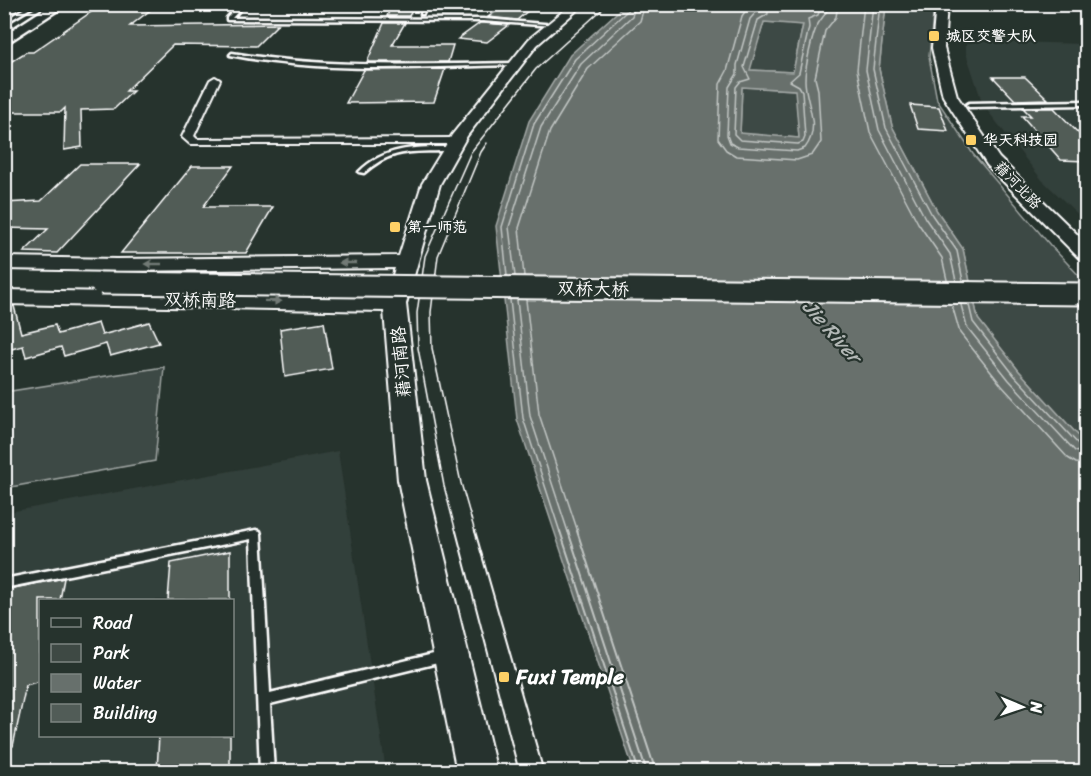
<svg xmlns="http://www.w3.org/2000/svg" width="1091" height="776" font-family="Sriracha,'LXGW WenKai TC',sans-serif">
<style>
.built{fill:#333f3a;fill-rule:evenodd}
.green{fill:#3e4944;stroke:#9ea4a2;stroke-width:1.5}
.water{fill:#67706c;stroke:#a4a9a7;stroke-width:1.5;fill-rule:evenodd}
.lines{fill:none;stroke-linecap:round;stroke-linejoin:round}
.shore-far1{stroke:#c2c6c4;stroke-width:1.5}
.shore{stroke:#c2c6c4;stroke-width:2}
.building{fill:#515c57;stroke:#fff;stroke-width:1.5}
.lane-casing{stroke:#fff;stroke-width:5}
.street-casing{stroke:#fff;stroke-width:4}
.secondary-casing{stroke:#fff;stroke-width:4}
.primary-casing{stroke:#fff;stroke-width:5}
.lane{fill:#26332d;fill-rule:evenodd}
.street{fill:#26332d;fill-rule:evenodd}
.secondary{fill:#26332d;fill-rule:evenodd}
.primary{fill:#26332d;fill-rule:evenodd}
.tram-far1{stroke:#fff;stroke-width:1.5}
.tram{stroke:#fff;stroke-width:2}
.secondary-bridge-casing{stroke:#fff;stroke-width:25;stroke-linecap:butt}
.secondary-bridge{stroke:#26332d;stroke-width:21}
.oneway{fill:#727a76}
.poi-dot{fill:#ffd166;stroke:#26332d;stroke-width:2}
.labels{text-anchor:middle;stroke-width:4.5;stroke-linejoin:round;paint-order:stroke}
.far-poi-label{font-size:15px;font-weight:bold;fill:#fff;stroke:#26332d;text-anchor:start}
.far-street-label{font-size:15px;fill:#fff;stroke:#26332d}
.street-label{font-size:18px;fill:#fff;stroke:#26332d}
.water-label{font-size:20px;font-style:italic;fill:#b3b8b6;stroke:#26332d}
.near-poi-label{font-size:21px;font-weight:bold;fill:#fff;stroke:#26332d;text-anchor:start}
</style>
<rect width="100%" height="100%" fill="#26332d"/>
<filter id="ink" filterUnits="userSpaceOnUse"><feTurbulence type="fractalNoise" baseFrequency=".0167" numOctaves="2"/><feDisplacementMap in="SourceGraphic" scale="12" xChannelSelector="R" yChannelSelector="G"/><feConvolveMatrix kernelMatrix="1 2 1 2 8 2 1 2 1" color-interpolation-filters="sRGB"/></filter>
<g filter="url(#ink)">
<g class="built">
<polygon points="966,41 1086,44 1086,222 1042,180 983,105 966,53"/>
<path d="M338 451 386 771H5L4 513ZM40 600H232V736H40Z"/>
</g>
<g class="green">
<polygon points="886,5 934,5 929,57 937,100 973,154 1050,245 1086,283 1086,444 1019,371 978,319 963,249 937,211 892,126 879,69"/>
<polygon points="764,22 803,24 793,72 749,70"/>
<polygon points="742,87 796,90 799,138 740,134"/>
<polygon points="164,367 155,461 5,488 5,392"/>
</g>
<path class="water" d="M774 4 772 8 813 11 817 5H886L879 69 892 126 937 211 963 249 978 319 1019 371 1086 444V771H634L517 419 496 226 529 121 570 55 625 5ZM764 22 803 25 793 72 750 70ZM742 87 795 90 799 138 740 133Z"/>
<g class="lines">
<g class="shore-far1">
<polyline points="750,4 742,16 727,71 720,84 718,139 726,150 736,156 797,160 812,155 821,142 818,90 815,78 825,31 836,17 838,4"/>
<path d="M759 4 758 10 750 19 737 65V74L729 87 727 135 730 143 738 147 797 151 805 148C822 126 805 103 805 80 805 68 812 34 818 24 822 17 828 13 829 4"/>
<polyline points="767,4 768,14 758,20 744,67 750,79 740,82 736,87 734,134 740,140 798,144 803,142 805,137 802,91 799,86 790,81 799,73 809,27 808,19 818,15 822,4"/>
<polyline points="864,4 857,70 870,132 918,223 942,258 947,280"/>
<polyline points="873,4 866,70 879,130 925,218 950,254 956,281"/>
<polyline points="880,4 873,69 886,128 932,215 957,251 963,281"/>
<polyline points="507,276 502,227 534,124 575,59 627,11 629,4"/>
<polyline points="515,276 509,227 541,127 581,64 632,16 636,4"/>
<polyline points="524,276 519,228 550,131 588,69 640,21 645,4"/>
<polyline points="510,300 523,418 560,532"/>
<polyline points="517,300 530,416 568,532"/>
<polyline points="526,300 539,414 578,532"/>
<polyline points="952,305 960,333 1002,386 1068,458 1076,463 1086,464"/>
<polyline points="961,305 967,327 1009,380 1075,451 1086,455"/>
<polyline points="969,305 973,322 1014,375 1080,446 1086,448"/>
</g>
<g class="shore">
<polyline points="560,531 639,772"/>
<polyline points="568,531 647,772"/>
<polyline points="577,531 656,772"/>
</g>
</g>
<g class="building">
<polygon points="392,4 416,4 409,16 387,16"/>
<polygon points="507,4 536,4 517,20 488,17"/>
<polygon points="97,8 153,8 130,26 278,24 256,46 173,45 126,91 133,91 114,109 81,110 82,147 64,150 65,108 61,112 4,112 4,66 26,52 33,52"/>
<polygon points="384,23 405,23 392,45 453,45 448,62 367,62"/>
<polygon points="480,23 483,23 509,25 487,42 458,39"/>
<polygon points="445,69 434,102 346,103 364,70"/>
<polygon points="993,77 1025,77 1048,99 1015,100"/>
<polygon points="910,105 939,107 948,131 918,129"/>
<polygon points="1023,108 1054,108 1086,141 1086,161 1061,160 1022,116 1031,116"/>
<polygon points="80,164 140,164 57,253 24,252 48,229 4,228 4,203 41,201"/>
<polygon points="192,166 233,166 203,207 273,207 246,253 121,253"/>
<polygon points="4,306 14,306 21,333 55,325 58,334 98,323 102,335 149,322 159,343 110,356 106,344 64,356 61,347 26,357 23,346 4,351"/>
<polygon points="324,322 332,369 285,377 280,329"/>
<polygon points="230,551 230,600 168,600 171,563"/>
<polygon points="64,578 60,600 40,600 40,681 26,685 13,746 4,745 4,590"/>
<polygon points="159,735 230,735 230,771 157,771"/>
</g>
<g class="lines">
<g class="lane-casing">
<g id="lane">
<polygon points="31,4 37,4 4,24 4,21"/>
<polygon points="240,4 245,4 232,18 483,19 556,25 554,26 483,21 227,20 227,18"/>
<polygon points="424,4 428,4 423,14 421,14"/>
<path d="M232 53C329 69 420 64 517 63L519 64 517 65C421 67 325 74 230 55Z"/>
<polygon points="1086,101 1086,105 969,107 966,105 969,103"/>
<path d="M452 147 454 148V150C417 154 395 145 364 173L359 172C384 146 418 147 452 147Z"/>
<polygon points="256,530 260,531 261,534 270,693 446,651 450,652 452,656 450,660 446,661 270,704 274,772 260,772 251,539 4,588 4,579"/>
</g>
</g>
<g class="street-casing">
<polygon id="street" points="215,77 220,80 194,136 197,139 457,138 463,141 457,144 190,144 182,137 210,80"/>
</g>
<g class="secondary-casing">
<g id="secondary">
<polygon points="572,4 584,4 537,45 467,136 440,184 406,304 426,480 497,772 457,772 398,480 384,311 4,304 4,290 386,297 395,268 117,271 4,269 4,257 117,259 399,256 422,184 452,135 529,39"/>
<polygon points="936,4 947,4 944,48 957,96 999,158 1086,243 1086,260 1079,258 987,165 943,96 932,48"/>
</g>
</g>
<g class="primary-casing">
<polygon id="primary" points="52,4 67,4 4,45 4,35"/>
</g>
<use href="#lane" class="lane"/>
<use href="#street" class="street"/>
<use href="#secondary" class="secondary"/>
<use href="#primary" class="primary"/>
<g class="tram-far1">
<polyline points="456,532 444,486 418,348 417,313 425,256 471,152 536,69 608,4"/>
<polyline points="475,532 461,483 432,348 431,312 438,256 481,152 487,143"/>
</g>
<g class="tram">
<polyline points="456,531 519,772"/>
<polyline points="475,531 544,772"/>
</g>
<g class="secondary-bridge-casing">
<polyline id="secondary-bridge" points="100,283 1086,294"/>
</g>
<use href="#secondary-bridge" class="secondary-bridge"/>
</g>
<defs><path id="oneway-solid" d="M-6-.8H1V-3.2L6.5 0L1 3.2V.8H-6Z" transform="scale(1.5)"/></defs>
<g class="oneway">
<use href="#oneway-solid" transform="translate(348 263) rotate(180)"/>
<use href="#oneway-solid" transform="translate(153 264) rotate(180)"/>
<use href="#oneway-solid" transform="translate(273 301) rotate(1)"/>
</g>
</g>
<g class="poi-dot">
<rect x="928" y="30" width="12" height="12" rx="3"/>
<rect x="965" y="134" width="12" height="12" rx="3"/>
<rect x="389" y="221" width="12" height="12" rx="3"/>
<rect x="498" y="671" width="12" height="12" rx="3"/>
</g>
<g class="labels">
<g class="far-poi-label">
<text x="946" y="41">城区交警大队</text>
<text x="983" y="145">华天科技园</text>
<text x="407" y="232">第一师范</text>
</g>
<g class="far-street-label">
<text transform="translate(1018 185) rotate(46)" y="5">藉河北路</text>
</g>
<g class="street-label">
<text transform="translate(593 289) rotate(1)" y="6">双桥大桥</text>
<text transform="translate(200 300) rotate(1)" y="6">双桥南路</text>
<text transform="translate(401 362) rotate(-95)" y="6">藉河南路</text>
</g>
<g class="water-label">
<text transform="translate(832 331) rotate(48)" y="7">Jie River</text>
</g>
<g class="near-poi-label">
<text x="516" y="684">Fuxi Temple</text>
</g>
</g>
<rect width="1091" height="776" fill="none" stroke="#26332d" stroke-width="24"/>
<rect x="12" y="12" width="1067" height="752" fill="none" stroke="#fff" stroke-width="2" filter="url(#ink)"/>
<rect x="39" y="599" width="195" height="138" fill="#26332d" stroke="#7d8581" stroke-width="1.5"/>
<rect x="51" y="618" width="30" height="9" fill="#26332d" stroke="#7d8581" stroke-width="1.5"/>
<text x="93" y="629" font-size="18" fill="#ffffff">Road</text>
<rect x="51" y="644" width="30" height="18" fill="#3e4944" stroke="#7d8581" stroke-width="1.5"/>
<text x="93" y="659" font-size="18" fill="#ffffff">Park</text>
<rect x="51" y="674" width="30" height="18" fill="#67706c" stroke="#7d8581" stroke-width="1.5"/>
<text x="93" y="689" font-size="18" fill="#ffffff">Water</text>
<rect x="51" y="704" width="30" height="18" fill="#515c57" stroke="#7d8581" stroke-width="1.5"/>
<text x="93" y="719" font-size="18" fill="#ffffff">Building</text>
<g transform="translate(1022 707) rotate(92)" stroke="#26332d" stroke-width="4.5" paint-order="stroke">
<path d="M0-4.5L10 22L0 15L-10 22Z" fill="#ffffff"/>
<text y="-9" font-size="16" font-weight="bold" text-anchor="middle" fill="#ffffff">N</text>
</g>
</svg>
